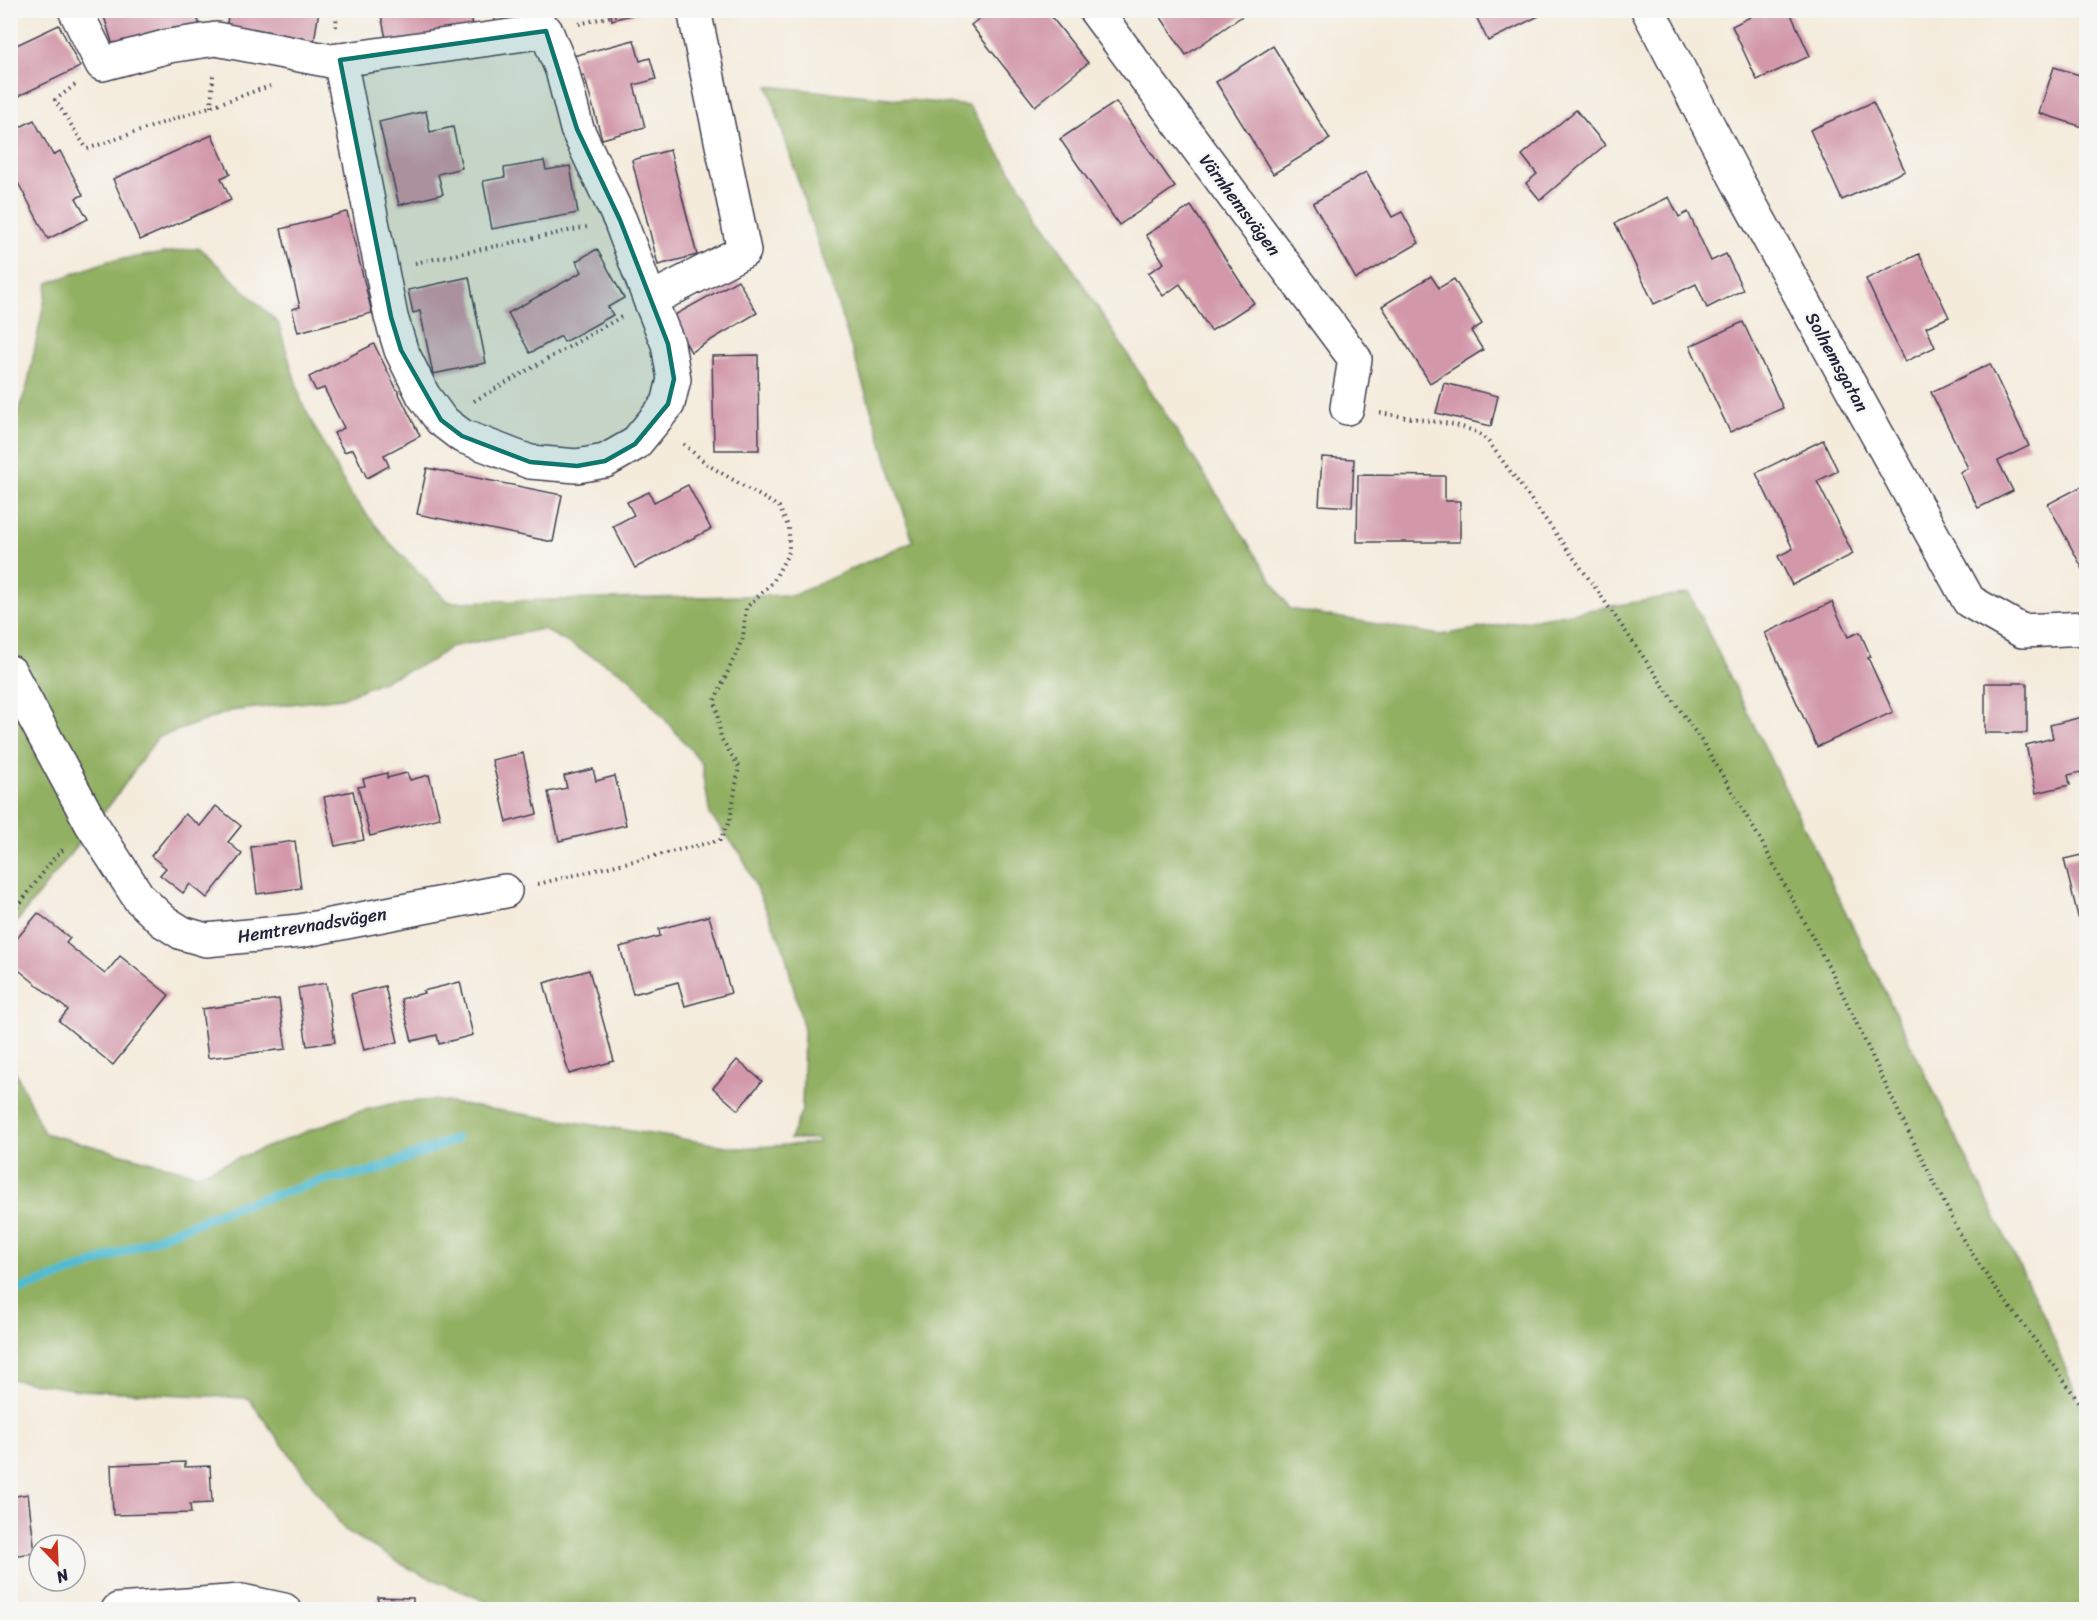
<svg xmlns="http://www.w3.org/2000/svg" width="2097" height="1620" font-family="Sriracha,sans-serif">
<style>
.forest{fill:#92b062;stroke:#5a694e;stroke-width:1.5}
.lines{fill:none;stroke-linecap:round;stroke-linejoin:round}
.stream{stroke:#52bbcf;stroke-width:10}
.building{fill:#d298aa}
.minor-casing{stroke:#424053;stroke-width:36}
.path{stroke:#424053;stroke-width:4;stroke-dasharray:1.5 4.5;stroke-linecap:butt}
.minor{stroke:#fff;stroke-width:33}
.marked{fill:#0f766e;fill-opacity:0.2;stroke:#0f766e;stroke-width:4.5;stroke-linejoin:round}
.labels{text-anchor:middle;stroke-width:5;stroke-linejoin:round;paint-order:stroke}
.street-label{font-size:18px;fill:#22223b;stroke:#f6f6f2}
</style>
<rect width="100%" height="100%" fill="#f6f6f2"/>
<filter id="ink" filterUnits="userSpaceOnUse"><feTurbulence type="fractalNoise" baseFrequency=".0167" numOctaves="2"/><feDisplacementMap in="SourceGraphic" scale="12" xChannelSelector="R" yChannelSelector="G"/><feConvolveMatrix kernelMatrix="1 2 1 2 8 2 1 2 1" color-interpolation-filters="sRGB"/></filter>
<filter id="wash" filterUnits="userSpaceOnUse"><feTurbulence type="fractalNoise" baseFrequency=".008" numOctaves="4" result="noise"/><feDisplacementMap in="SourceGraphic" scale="24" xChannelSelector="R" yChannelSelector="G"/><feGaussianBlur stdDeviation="1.35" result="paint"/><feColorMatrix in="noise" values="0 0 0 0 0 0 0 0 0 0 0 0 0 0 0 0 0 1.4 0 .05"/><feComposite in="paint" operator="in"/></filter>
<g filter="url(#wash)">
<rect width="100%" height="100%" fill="#f4ebdb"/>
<polygon class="forest" points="768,86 969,106 1290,609 1440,635 1689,593 2045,1318 2086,1419 2086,1609 503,1609 410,1569 345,1530 248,1398 78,1390 11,1379 11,1062 44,1133 197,1174 357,1112 395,1103 433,1100 740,1148 818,1143 817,1139 790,1139 802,1110 804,1030 784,949 741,854 710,815 702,763 628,676 543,629 450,647 431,661 342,698 231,711 157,738 115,798 11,929 10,433 27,387 48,283 108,261 200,248 278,323 302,403 350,494 390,543 448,602 794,595 913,541"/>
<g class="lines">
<polyline class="stream" points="10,1293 82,1268 232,1208 327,1179 371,1172 456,1139"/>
</g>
<g id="blocks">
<g class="building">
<polygon points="102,10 195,10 200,26 115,52"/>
<polygon points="229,10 319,10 314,42 226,30"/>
<polygon points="380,10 470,10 474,30 388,48"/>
<polygon points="493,10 560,10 561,11 497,28"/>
<polygon points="610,10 646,10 646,11 612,20"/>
<polygon points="990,10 1046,10 1088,63 1035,106 971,25"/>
<polygon points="1156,10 1247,10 1248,12 1186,55"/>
<polygon points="1473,10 1551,10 1488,41"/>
<polygon points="1764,10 1789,10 1810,56 1757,80 1732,26"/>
<polygon points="59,25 80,67 10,100 10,48"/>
<polygon points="634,40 640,61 650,58 656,79 634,85 645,127 602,139 584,75 579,76 573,56"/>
<polygon points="1273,46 1330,139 1273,174 1216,82"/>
<polygon points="2054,67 2086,77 2086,128 2039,113"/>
<polygon points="1116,102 1175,187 1119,225 1060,139"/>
<polygon points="1873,102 1905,171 1842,200 1810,130"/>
<polygon points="1576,110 1605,145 1540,200 1526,183 1537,174 1522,155"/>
<polygon points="426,111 430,132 453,127 462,168 438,174 443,194 399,205 379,122"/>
<polygon points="34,120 53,155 60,151 83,195 76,198 88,219 48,239 16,179 10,182 10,132"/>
<polygon points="212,135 230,174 221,178 231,200 140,240 113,179"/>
<polygon points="670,150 697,255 658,265 632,160"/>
<polygon points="544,161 546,170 570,166 578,213 492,229 483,181 505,177 504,168"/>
<polygon points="1366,172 1392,217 1402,212 1419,243 1356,279 1313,203"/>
<polygon points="1669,197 1679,217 1688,212 1711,261 1726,254 1743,290 1707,308 1696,284 1654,304 1615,223"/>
<polygon points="1191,206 1254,303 1211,331 1180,284 1163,296 1148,273 1164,263 1146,235"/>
<polygon points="347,212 372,313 298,332 292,309 300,307 281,229"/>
<polygon points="597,249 624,298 608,307 613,315 564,342 561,336 530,353 508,313 582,272 576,261"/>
<polygon points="1919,254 1949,317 1926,327 1935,347 1905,362 1866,279"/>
<polygon points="1431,276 1439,288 1454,279 1482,324 1471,331 1483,350 1430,383 1382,306"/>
<polygon points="469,277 486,363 433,374 420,311 413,313 408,290"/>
<polygon points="738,280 757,313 691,352 671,317"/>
<polygon points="1743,322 1783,408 1730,432 1690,346"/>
<polygon points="374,344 420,436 384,455 389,466 367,478 353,449 344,452 334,433 344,428 324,388 316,391 309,377"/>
<polygon points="758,355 759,450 714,450 712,356"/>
<polygon points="1990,364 2029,446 1998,461 2013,491 1978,508 1960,472 1968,468 1931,392"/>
<polygon points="1444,383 1498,396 1491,426 1436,413"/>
<polygon points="1823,440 1838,471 1817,481 1853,554 1792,585 1778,556 1793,549 1756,473"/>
<polygon points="1322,457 1354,459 1352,507 1319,505"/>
<polygon points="427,468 562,495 553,542 417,514"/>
<polygon points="1358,475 1445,476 1445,501 1460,501 1460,542 1357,542"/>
<polygon points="2086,484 2086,575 2048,504"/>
<polygon points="688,485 711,529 635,568 613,526 634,515 627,502 649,492 654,502"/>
<polygon points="1832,602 1848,637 1860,632 1871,657 1868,658 1893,712 1817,747 1765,633"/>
<rect x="1985" y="683" width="42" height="50"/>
<polygon points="2086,716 2086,771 2068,775 2070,785 2036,793 2026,745 2053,738 2050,725"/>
<polygon points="523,753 537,814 507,822 492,760"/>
<polygon points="593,769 596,781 615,776 626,825 559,841 548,792 567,788 564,776"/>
<polygon points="387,773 387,778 407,773 410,780 429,775 440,818 370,836 358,787 365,786 363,779"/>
<polygon points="353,791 364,840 335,846 324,797"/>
<polygon points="216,806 241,826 228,842 242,854 207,898 190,884 183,893 160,875 166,868 151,856 185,814 200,826"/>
<polygon points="295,841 301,888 257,894 251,847"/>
<polygon points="2086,854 2086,928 2081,929 2064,859"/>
<polygon points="38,913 70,938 66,943 105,974 120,956 169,995 113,1065 59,1021 68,1010 10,963 10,947"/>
<polygon points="709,916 731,993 685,1006 678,982 633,994 620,947 660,936 659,929"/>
<polygon points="589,970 614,1061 569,1074 544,983"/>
<polygon points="460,982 473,1035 439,1044 437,1035 412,1041 401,999 424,993 423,991"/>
<polygon points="326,983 335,1042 307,1046 298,988"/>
<polygon points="385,986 398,1042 364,1050 351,994"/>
<polygon points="279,999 286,1049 208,1058 202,1009"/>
<polygon points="737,1060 762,1081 738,1110 713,1088"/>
<polygon points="185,1462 185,1467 210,1466 212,1503 190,1504 191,1513 113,1515 111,1465"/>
<polygon points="28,1494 35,1553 10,1556 10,1497"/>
<polygon points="378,1597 413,1598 413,1610 377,1610"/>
</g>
</g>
</g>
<g filter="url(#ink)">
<use href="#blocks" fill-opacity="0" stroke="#424053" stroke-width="1.5"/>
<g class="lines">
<g class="minor-casing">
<g id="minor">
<polyline points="75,10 102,64 169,46 216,39 331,61 340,60 391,317 401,350 423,395 441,420 462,436 530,462 577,466 605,461 635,444 668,404 674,379 668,344 650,300 744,251 694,10"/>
<polyline points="1095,10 1355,359 1347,408"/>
<polyline points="1648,10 1739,184 1969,601 2022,631 2086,628"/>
<polyline points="340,60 546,31 562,70 577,129 620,220 650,300"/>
<polyline points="10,672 91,823 139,898 163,921 182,933 206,940 300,931 505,891"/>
<polyline points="118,1610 242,1601 284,1610"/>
</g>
</g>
<g class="path">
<polyline points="579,24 636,10"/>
<polyline points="336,27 337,10"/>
<polyline points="75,85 55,100 87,149 270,86"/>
<polyline points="211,107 213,75"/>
<polyline points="415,263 587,227"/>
<polyline points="474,401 621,317"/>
<polyline points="1380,413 1456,425 1477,432 1488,441 1592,583 1705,746 1760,839 1838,984 1899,1113 1962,1238 1991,1282 2053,1364 2086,1413"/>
<polyline points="538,884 720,840 730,820 739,767 721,738 715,700 743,638 746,608 773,582 789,552 789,528 779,507 708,465 681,442"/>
<polyline points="10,917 54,858 66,847"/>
</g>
<use href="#minor" class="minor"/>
</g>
</g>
<path class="marked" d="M546 31 577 129 620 220 668 344 674 379 668 404 635 444 605 461 577 466 530 462 462 436 441 420 401 350 391 317 340 60Z"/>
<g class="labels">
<g class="street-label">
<text transform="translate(1240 205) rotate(53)" y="6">Värnhemsvägen</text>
<text transform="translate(1837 362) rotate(61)" y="6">Solhemsgatan</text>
<text transform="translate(312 925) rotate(-9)" y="6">Hemtrevnadsvägen</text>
</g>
</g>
<rect width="2097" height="1620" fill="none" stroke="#f6f6f2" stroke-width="36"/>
<g transform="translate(57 1563) rotate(157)"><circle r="28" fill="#f6f6f2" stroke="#a1a1a9" stroke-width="1.5"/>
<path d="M0-4.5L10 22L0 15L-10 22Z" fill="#c8321e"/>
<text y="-9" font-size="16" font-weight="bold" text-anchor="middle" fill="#22223b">N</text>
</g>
</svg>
